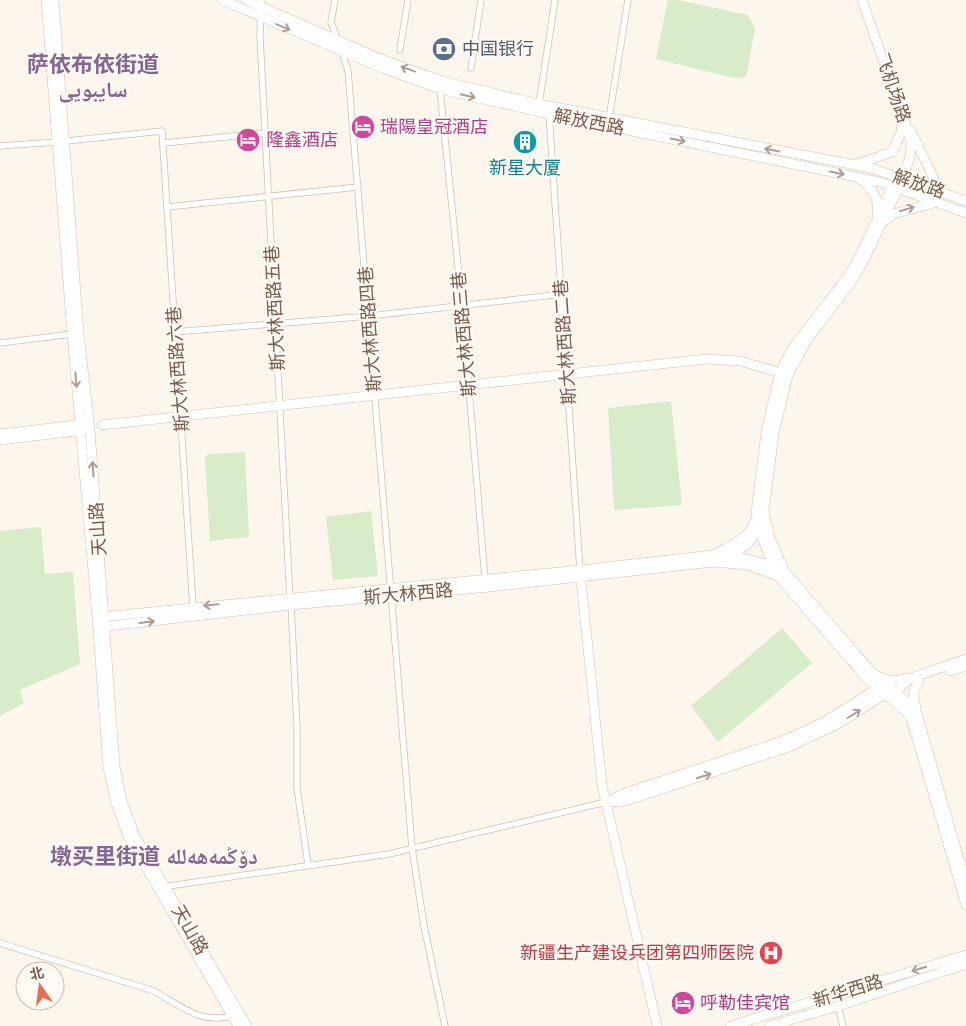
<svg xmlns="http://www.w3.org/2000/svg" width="966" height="1026" font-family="Quicksand,'Noto Naskh Arabic','Noto Sans SC',sans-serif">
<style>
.green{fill:#d8ecc9}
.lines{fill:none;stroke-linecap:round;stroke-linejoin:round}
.street-casing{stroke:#d1beb0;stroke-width:7}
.secondary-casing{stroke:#d6c0b0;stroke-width:10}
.street{stroke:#fff;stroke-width:5.5}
.secondary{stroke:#fff;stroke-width:9}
.oneway{stroke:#af9d94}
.labels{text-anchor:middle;stroke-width:4.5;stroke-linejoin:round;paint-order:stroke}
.service-label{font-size:18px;fill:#4e5e75;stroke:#fffaf3;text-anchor:start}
.street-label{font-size:18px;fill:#7a5c4d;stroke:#fffaf3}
.hotel-label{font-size:18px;fill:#b23c85;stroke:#fffaf3;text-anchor:start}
.culture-label{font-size:18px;fill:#0d838f;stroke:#fffaf3}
.health-label{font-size:18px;fill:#be3a42;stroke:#fffaf3;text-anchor:end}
.district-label{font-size:22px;font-weight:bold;fill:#846695;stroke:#fffaf3}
</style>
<rect width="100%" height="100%" fill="#fdf6ec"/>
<g class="green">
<polygon points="668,0 678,0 748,15 755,29 746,77 735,78 656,59"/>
<polygon points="671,401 682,505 614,510 608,408"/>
<polygon points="245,452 249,537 210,541 205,457 208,454"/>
<polygon points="371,511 378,576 333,580 326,517"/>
<polygon points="41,527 45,574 73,572 80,664 20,690 24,703 0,716 0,531"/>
<polygon points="782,628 812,663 718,742 691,706"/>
</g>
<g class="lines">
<g class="street-casing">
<g id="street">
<polyline points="261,0 260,37 290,598"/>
<polyline points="335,0 331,22 338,41"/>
<polyline points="341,50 348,71 412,848 424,926 445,1026"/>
<polyline points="400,50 408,0"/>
<polyline points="471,68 481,0"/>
<polyline points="440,89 462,306 485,579"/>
<polyline points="539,104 555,0"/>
<polyline points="549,114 580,570"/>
<polyline points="609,118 628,0"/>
<polyline points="163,143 265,133"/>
<polyline points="0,146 57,142 162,131 193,607"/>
<polyline points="167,207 358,187"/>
<polyline points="175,332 370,316 562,294"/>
<polyline points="0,343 72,334"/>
<polyline points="291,605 297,727 297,788 308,865"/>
<polyline points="162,887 389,854 606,802"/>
<path d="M0 943 154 991C181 1006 202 1026 235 1015"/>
<polyline points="838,1006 843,1026"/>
</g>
</g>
<g class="secondary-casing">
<g id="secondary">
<polyline points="46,0 72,334 97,617 108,768 116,803 128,836 238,1026"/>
<polyline points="54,0 79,334 90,430 115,766 122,801 135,836 247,1026"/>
<polyline points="222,0 382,68 440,89 549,114 856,177 883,183 966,213"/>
<polyline points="246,0 378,58 442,81 539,104 871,168 966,201"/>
<polyline points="862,0 909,134 911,143 910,157 898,189 862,264 850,284 807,340 788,375 774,433 764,512 770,538 785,572 868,668 916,710"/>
<polyline points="911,131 934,179 943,193"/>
<polyline points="857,164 892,152 901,133 902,120"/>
<polyline points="901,177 892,187 857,262 845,280 792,349 780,372 766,432 756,513 763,540 778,576 868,680 910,715 966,905"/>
<path d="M861 180C874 189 879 199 877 215"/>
<polyline points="886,220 893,214 934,203"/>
<polyline points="102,425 706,359 740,361 785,374"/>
<polyline points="0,434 84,424"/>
<polyline points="0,440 85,430"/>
<path d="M715 554C728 547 750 538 754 522"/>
<polyline points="730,556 749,543 761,522"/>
<polyline points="580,570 602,785 657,1026"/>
<polyline points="101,617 580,570 712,555 740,557 778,567"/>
<polyline points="101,627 291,605 489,587 713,562 748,565 778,576"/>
<polyline points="950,671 966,666"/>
<polyline points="880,677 893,681 909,678"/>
<polyline points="919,681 913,692 916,710 966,883"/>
<polyline points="893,697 906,681 914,677 966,659"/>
<polyline points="612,800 622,794 780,742 826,721 878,688"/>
<polyline points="606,802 626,801 789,747 836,725 885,694"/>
<polyline points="730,1026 966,955"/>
<polyline points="769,1026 838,1006 966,964"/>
</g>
</g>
<use href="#street" class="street"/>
<use href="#secondary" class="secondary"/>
</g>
<defs><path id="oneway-shaft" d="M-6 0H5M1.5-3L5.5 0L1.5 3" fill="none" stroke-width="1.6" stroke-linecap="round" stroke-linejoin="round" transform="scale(1.25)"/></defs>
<g class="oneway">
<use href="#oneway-shaft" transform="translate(283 27) rotate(23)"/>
<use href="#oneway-shaft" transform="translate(408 69) rotate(-160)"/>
<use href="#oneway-shaft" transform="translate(468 96) rotate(13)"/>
<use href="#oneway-shaft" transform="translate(678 140) rotate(12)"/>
<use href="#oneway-shaft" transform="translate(772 150) rotate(-169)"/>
<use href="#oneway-shaft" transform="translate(837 173) rotate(12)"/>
<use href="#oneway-shaft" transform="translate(907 209) rotate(-17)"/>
<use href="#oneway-shaft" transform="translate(76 380) rotate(85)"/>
<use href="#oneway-shaft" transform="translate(93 469) rotate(-94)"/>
<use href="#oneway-shaft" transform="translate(211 605) rotate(175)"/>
<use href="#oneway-shaft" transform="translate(147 622) rotate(-7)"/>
<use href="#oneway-shaft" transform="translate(854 714) rotate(-32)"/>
<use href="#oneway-shaft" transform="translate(704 776) rotate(-18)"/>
<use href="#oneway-shaft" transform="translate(919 969) rotate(163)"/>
</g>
<defs>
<g id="bank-disc" transform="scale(1.25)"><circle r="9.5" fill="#5c6f8a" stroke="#fffaf3"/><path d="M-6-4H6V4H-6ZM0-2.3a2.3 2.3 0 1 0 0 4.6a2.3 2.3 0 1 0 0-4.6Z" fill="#fff"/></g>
<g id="hotel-disc" transform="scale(1.25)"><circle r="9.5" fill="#d1479c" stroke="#fffaf3"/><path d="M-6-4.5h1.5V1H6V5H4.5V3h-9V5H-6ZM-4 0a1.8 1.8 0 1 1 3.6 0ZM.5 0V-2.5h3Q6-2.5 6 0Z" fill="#fff"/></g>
<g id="building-disc" transform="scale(1.25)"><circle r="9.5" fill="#0f9aa8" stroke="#fffaf3"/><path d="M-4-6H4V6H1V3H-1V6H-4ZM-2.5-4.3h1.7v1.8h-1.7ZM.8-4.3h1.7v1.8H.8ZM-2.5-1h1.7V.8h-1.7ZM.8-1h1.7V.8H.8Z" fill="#fff"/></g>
<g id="hospital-disc" transform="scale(1.25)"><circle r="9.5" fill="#e0444e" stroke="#fffaf3"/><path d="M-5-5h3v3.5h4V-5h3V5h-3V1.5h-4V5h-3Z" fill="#fff"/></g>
</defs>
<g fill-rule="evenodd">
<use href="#bank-disc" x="444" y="49"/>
<use href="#hotel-disc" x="363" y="127"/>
<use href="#hotel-disc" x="248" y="140"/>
<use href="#building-disc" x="525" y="142"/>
<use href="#hospital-disc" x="771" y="953"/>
<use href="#hotel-disc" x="683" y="1003"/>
</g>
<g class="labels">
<g class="service-label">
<text x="462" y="55">中国银行</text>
</g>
<g class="street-label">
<text transform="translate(893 88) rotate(71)" y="6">飞机场路</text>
<text transform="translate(589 122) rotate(11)" y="6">解放西路</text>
<text transform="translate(919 184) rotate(19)" y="6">解放路</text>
<text transform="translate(275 308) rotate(-93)" y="6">斯大林西路五巷</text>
<text transform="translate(370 329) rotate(-94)" y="6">斯大林西路四巷</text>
<text transform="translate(464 334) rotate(-95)" y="6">斯大林西路三巷</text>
<text transform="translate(565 342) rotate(-94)" y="6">斯大林西路二巷</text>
<text transform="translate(178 369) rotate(-94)" y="6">斯大林西路六巷</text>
<text transform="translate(98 529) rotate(-94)" y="6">天山路</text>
<text transform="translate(408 594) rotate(-5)" y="6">斯大林西路</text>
<text transform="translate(190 930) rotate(60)" y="6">天山路</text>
<text transform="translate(848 991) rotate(-17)" y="6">新华西路</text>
</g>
<g class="hotel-label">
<text x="380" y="133">瑞陽皇冠酒店</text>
<text x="266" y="146">隆鑫酒店</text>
<text x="700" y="1009">呼勒佳宾馆</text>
</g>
<g class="culture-label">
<text x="525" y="174">新星大厦</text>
</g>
<g class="health-label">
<text x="754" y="959">新疆生产建设兵团第四师医院</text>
</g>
<g class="district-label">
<text x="93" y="72">萨依布依街道<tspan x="93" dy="25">سايبويى</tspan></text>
<text x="154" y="864">墩买里街道 دۆڭمەھەللە</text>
</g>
</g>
<g transform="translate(40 986) rotate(346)"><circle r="24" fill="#fffaf3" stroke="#cabbb1"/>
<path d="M0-4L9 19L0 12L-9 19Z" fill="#e76f51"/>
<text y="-8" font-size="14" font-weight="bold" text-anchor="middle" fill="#7a5c4d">北</text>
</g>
</svg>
